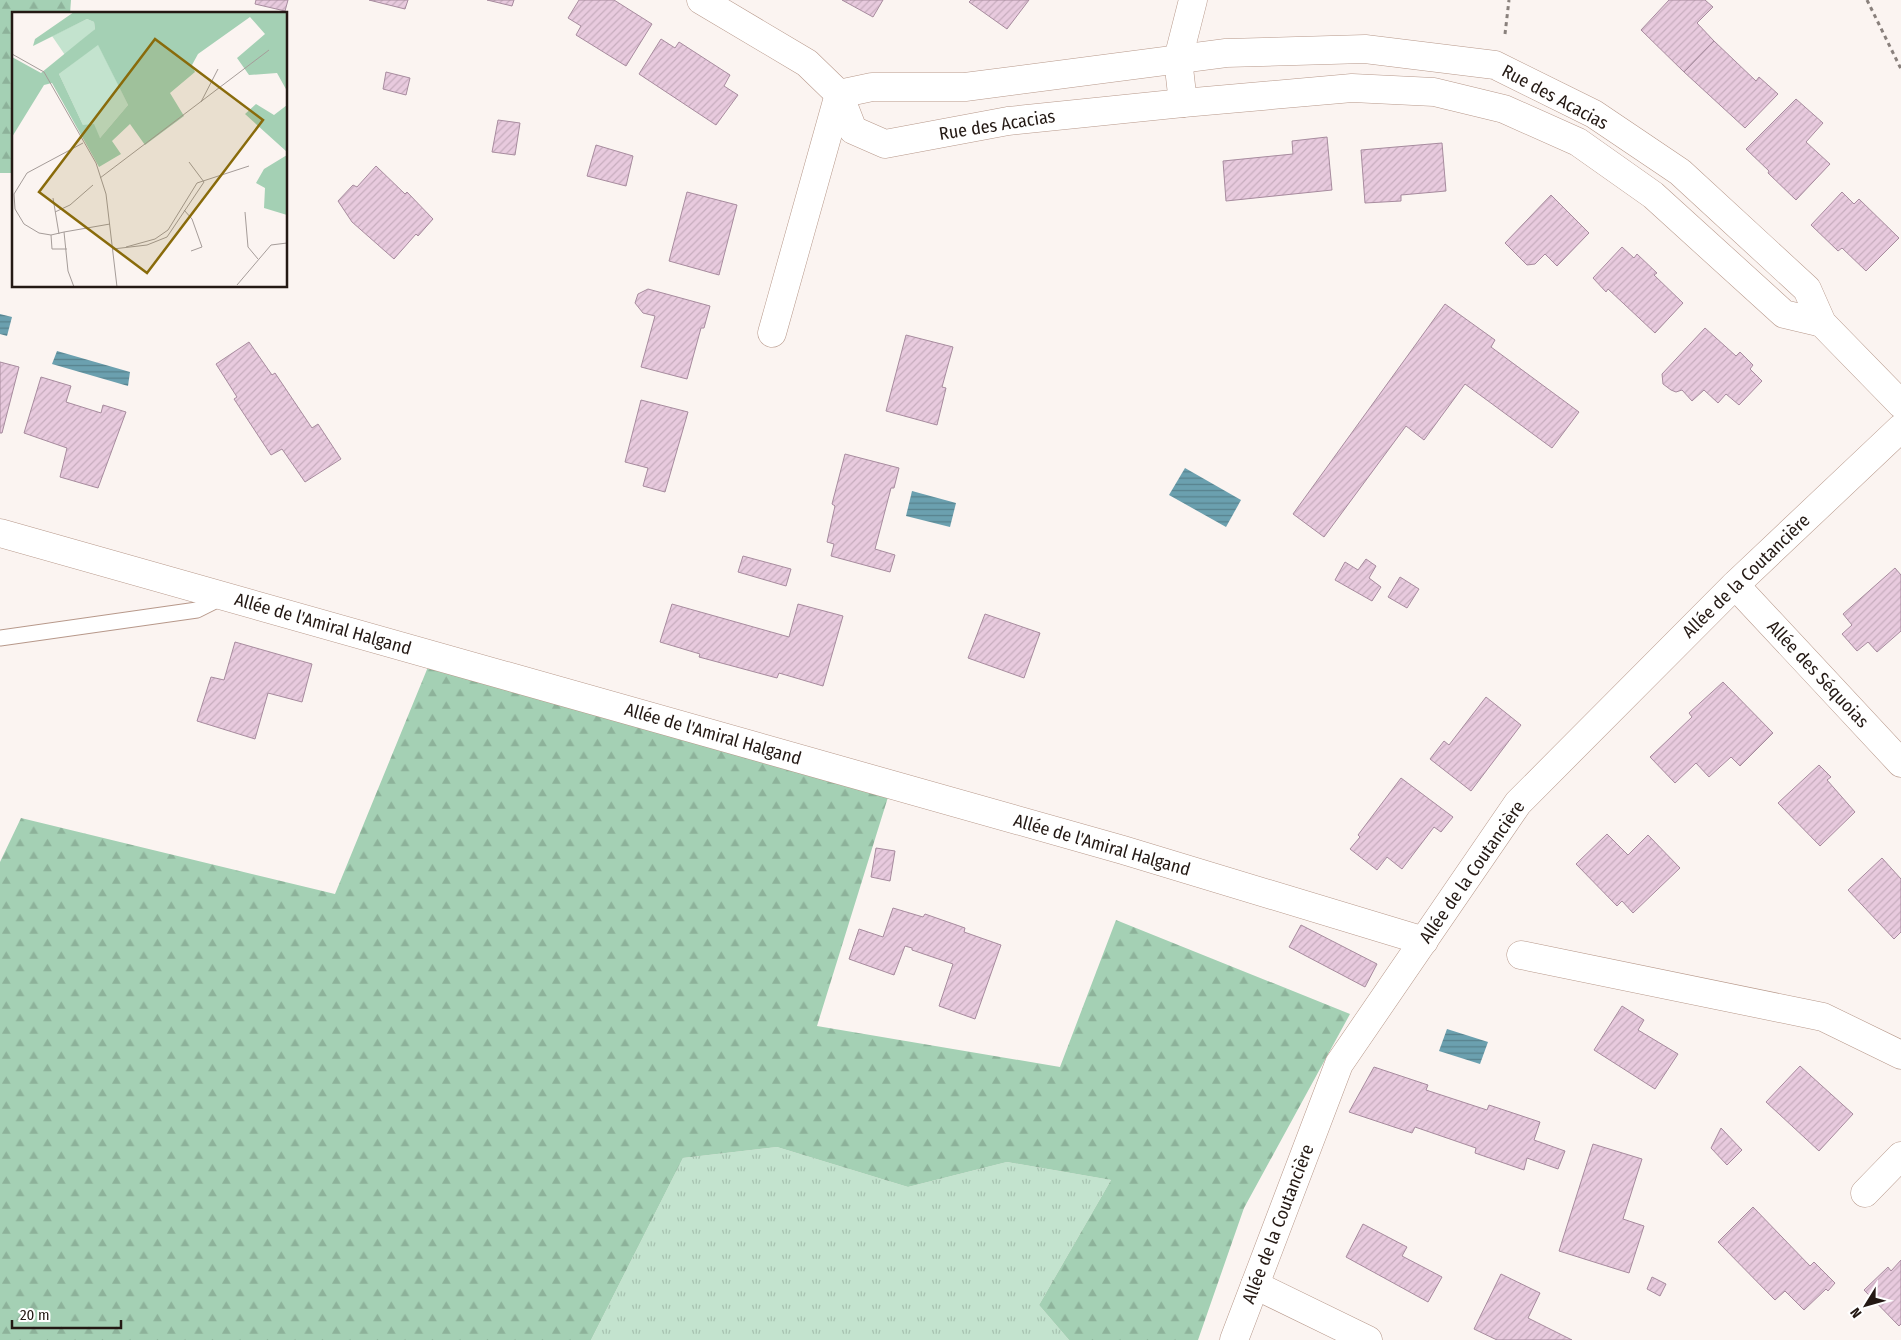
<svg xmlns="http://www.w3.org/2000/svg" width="1901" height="1340" font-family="'Fira Sans Condensed',sans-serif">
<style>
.grass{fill:url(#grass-tufts)}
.forest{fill:url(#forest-firs)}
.water{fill:url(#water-rules)}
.building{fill:url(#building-hatch);stroke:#a78b9e}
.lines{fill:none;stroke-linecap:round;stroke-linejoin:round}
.service-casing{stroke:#b7988a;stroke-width:17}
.minor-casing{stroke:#b7988a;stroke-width:29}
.path{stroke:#89807c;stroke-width:3;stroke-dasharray:4 4;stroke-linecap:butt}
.service{stroke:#fff;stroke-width:15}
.minor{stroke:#fff;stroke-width:28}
.labels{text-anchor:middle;stroke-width:4;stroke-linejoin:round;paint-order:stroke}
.street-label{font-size:18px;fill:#241914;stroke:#fff}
.inset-road{fill:none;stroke:#a59c99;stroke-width:1}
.view{fill:#896b0b;fill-opacity:0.15;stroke:#896b0b;stroke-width:2.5}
.inset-edge{fill:none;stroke:#241914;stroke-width:2.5}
</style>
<defs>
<pattern id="grass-tufts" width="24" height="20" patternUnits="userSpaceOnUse" patternTransform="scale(1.25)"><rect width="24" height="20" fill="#c3e3ce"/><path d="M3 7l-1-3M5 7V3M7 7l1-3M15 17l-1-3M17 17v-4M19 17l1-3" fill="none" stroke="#a7c2b0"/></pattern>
<pattern id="forest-firs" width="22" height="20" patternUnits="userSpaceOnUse" patternTransform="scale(1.25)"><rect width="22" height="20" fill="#a4d0b4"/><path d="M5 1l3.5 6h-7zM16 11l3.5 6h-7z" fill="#8db29a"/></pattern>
<pattern id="water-rules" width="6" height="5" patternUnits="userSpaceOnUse" patternTransform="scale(1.25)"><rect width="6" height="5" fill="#6ba0af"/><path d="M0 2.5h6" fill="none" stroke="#58828d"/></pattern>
<pattern id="building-hatch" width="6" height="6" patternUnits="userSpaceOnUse" patternTransform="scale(1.25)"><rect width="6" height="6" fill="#e8cade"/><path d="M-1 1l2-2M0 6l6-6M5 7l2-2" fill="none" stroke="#c7adbe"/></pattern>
</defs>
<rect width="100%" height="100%" fill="#fbf4f1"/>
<polygon class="grass" points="777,1147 908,1187 1007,1162 1111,1180 1039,1305 1069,1340 591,1340 683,1158"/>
<g class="forest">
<polygon points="0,0 71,0 70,14 14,14 14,173 0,173"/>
<polygon points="437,645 893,781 817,1026 1060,1067 1116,920 1350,1014 1244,1208 1198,1340 1069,1340 1039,1305 1111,1180 1007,1162 908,1187 777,1147 683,1158 591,1340 0,1340 0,862 21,818 335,894"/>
</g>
<g class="water">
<polygon points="0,314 12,317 7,336 0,334"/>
<polygon points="57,351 130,372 128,386 52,364"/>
<polygon points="1185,468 1241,500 1226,527 1169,495"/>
<polygon points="912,491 956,503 950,527 906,516"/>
<polygon points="1447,1029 1488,1042 1480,1064 1439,1051"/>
</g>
<g class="building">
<polygon points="256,0 288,0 285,11 255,4"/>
<polygon points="369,0 408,0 405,9"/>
<polygon points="487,0 514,0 512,6"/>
<polygon points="579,0 614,0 652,24 626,66 576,35 581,26 568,18"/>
<polygon points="842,0 883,0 873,17"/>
<polygon points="971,0 1029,0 1007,29 969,2"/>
<polygon points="1669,0 1705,0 1713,7 1697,23 1714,41 1684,72 1641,30"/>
<polygon points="661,39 675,48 679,42 730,75 724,86 738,95 716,125 639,74"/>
<polygon points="1714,41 1756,81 1759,77 1778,94 1745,128 1684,72"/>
<polygon points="386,72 410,78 406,95 383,89"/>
<polygon points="1796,99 1823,123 1806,142 1830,164 1796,200 1768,173 1769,171 1746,149"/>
<polygon points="498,120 520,123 515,155 492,152"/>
<polygon points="1327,137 1332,190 1226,201 1223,161 1293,154 1292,141"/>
<polygon points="1442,143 1446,191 1401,195 1401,201 1365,203 1361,150"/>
<polygon points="596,145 633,156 626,186 587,176"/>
<polygon points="376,166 405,194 407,192 433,219 418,236 416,234 394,259 352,222 338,201 353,185 357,187"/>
<polygon points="687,192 737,205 719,275 669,261"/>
<polygon points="1842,192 1854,204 1859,199 1899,238 1866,271 1842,248 1838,251 1811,225"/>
<polygon points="1551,195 1589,233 1557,266 1545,254 1535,264 1527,265 1505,243"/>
<polygon points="1622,247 1634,258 1637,254 1657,273 1654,275 1683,303 1655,333 1608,289 1606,292 1593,278"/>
<polygon points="648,289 710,306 704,328 701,328 687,379 641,367 655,316 643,313 635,303 638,294"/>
<polygon points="1445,304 1495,340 1491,347 1579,412 1552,448 1465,384 1424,440 1406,426 1324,537 1293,514"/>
<polygon points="1705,328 1736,356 1740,352 1753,365 1750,369 1762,381 1739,405 1726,394 1718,403 1704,390 1692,401 1682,390 1676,392 1671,390 1663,384 1662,374"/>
<polygon points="906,335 953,347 942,387 946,388 937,425 886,411"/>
<polygon points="249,342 272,375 275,373 312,428 318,424 341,459 305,482 282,449 271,455 234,399 237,397 216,364"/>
<polygon points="0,362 19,367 2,433 0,433"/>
<polygon points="41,377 71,386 66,402 101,413 103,405 126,412 98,488 60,477 67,448 24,433"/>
<polygon points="641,400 688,412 665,492 643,486 648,468 625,462"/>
<polygon points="845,454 899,468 894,488 891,488 875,549 895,555 890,572 831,556 834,544 827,542 835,506 832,504"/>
<polygon points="743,556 791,569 786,586 738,572"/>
<polygon points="1366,559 1376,566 1369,578 1381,587 1372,601 1335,580 1345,562 1358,570"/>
<polygon points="1895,568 1901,575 1901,631 1877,652 1868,642 1857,651 1842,634 1852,625 1843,614"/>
<polygon points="1400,577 1419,589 1407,608 1388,597"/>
<polygon points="672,604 789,637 798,604 843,616 823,686 779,673 777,678 699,657 700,654 660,642"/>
<polygon points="985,614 1040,633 1024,678 968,658"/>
<polygon points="235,642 312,664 302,702 268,693 255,739 197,721 211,677 224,680"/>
<polygon points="1723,682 1773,733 1740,766 1731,757 1709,777 1696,763 1675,783 1650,757 1692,717 1689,713"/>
<polygon points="1486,697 1521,725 1471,791 1430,759 1444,741 1449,745"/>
<polygon points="1819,765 1831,777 1827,780 1855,812 1820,846 1778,803"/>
<polygon points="1401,778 1453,817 1441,832 1434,827 1402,869 1387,857 1377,870 1350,849 1360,837 1358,835"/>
<polygon points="1607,834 1628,855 1648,835 1680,868 1633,913 1622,901 1617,906 1576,864"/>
<polygon points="876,848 895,851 890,881 871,877"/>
<polygon points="1882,858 1901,879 1901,932 1894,939 1848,890"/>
<polygon points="893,908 923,917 925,914 965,928 964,932 1001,945 975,1019 939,1006 953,964 912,950 912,948 905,946 894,975 849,959 859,929 883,937"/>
<polygon points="1301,925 1377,964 1365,987 1289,947"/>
<polygon points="1622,1006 1644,1020 1638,1030 1678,1054 1655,1089 1594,1050"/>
<polygon points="1800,1066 1853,1114 1819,1151 1766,1102"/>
<polygon points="1374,1067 1428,1085 1426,1090 1487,1110 1489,1105 1540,1122 1534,1140 1565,1151 1558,1169 1527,1158 1524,1170 1475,1153 1476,1148 1415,1127 1412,1133 1349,1112"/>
<polygon points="1721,1128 1742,1150 1727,1165 1711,1148"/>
<polygon points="1593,1144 1642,1159 1623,1219 1644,1226 1629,1273 1559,1251"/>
<polygon points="1753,1207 1810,1266 1814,1262 1835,1283 1828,1291 1826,1289 1804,1310 1785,1291 1775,1300 1718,1242"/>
<polygon points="1363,1224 1407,1247 1402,1256 1442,1277 1428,1302 1346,1257"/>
<polygon points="1901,1260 1901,1324 1899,1326 1864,1290 1888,1267 1891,1271"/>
<polygon points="1501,1274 1540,1293 1528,1318 1572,1340 1497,1340 1474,1329"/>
<polygon points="1652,1277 1666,1284 1660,1296 1647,1289"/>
</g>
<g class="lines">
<g class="service-casing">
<polyline id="service" points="0,638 197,610 223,597"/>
</g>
<g class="minor-casing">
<g id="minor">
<polyline points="701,0 807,63 839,94 853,130 885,144 1008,121 1183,103 1352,88 1434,92 1504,109 1578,142 1653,195 1784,314 1822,323"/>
<polyline points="839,94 872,87 965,87 1226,53 1365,49 1495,65 1594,114 1680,172 1807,289 1822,323 1901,404"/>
<polyline points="1183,103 1178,59 1193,0"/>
<polyline points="772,333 839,94"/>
<polyline points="0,533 1123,850 1424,941"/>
<polyline points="1735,585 1901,763"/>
<polyline points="1521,955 1823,1017 1901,1055"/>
<polyline points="1865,1193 1901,1156"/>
<polyline points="1255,1285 1368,1340"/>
<polyline points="1234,1340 1339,1064 1518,803 1735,585 1901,428"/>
</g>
</g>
<g class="path">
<polyline points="1867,0 1901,69"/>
<polyline points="1505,34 1509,0"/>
</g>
<use href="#service" class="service"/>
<use href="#minor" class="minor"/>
</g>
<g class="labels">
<g class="street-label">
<text transform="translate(1555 97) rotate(28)" y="6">Rue des Acacias</text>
<text transform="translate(997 125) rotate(-9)" y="6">Rue des Acacias</text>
<text transform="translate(1746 576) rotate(-44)" y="6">Allée de la Coutancière</text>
<text transform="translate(323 624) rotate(16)" y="6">Allée de l'Amiral Halgand</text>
<text transform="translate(1818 674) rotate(47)" y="6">Allée des Séquoias</text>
<text transform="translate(713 734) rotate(16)" y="6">Allée de l'Amiral Halgand</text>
<text transform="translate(1102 845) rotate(16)" y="6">Allée de l'Amiral Halgand</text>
<text transform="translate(1472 872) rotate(-55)" y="6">Allée de la Coutancière</text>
<text transform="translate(1278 1224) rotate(-69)" y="6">Allée de la Coutancière</text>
</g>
</g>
<g transform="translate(12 12)">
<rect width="275" height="275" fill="#fbf4f1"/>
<path d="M75 7 82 10 83 17 53 43 40 24ZM86 32 116 93 88 126 71 113 47 62Z" fill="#c3e3ce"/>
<path d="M62 0H275V79L265 61 237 63 225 46 253 22 238 5 186 42 180 53 183 60 158 81 172 104 133 133 118 112 100 129 109 142 87 155 40 71 32 73 0 125V45L29 61 83 17 82 10 75 7 21 34 23 27ZM86 33 116 93 88 126 82 112 71 113 47 62ZM244 92 262 103 275 93V140L233 102ZM275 143V203L252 196 253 176 244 171 252 157Z" fill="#a4d0b4" fill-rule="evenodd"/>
<path class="inset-road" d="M0 42 32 60 84 151 94 182 105 275M189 90 206 57M177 150 192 170M88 166 257 38M41 186 47 222M172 198 180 207 190 235 179 239M43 200 58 193 81 173M233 200 236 235 246 247M52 220 98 212M39 223 40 237H55M114 235 143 227 156 218 185 171 237 154M101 237 135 233 155 225 192 170M225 273 259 233 275 231M62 275 56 259 52 220 39 223 27 221 12 212 3 197 2 182 15 161 71 131M213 275H230"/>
<path class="view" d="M143 27 251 108 135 261 27 180Z"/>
<rect width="275" height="275" class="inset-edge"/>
</g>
<g transform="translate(1866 1305) rotate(233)" stroke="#ffffff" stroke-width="4" paint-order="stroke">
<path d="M0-4L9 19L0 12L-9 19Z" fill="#241914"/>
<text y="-8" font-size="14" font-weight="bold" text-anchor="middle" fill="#241914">N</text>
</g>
<path d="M12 1320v8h109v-8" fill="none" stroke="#241914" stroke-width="2.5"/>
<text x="20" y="1320" font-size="15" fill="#241914" stroke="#ffffff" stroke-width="4" paint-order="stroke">20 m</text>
</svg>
